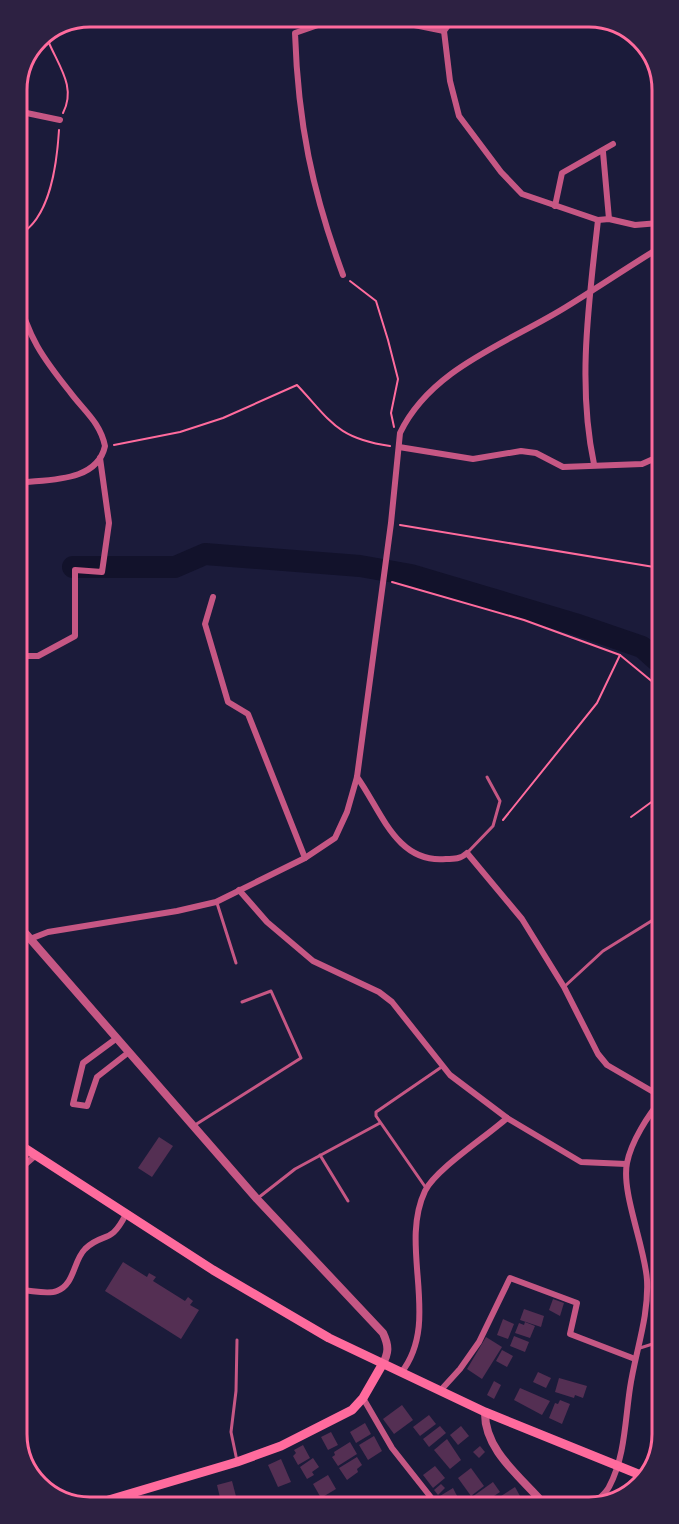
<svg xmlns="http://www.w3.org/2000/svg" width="679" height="1524" font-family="'Noto Sans',sans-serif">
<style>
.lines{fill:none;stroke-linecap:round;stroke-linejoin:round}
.river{stroke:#12122b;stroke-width:22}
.building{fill:#542f53}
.path{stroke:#ff6b9d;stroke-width:2}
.service{stroke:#c65784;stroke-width:3}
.minor{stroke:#c65784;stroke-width:6}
.tertiary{stroke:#c65784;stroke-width:8}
.primary{stroke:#ff6b9d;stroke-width:9}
.rim{fill:none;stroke:#ff6b9d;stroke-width:3}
</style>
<rect width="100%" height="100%" fill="#1b1b3a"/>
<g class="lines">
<polyline class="river" points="73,567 175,567 205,554 360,566 411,575 575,624 642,647 660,663"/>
</g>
<g class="building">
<polygon points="159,1137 173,1146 152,1177 138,1168"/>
<polygon points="123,1262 147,1277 149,1273 156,1277 153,1281 185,1301 188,1297 193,1301 190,1305 199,1310 181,1339 105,1291"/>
<polygon points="553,1299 564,1303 560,1316 549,1310"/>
<polygon points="524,1309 544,1316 541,1327 520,1320"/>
<polygon points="503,1319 514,1324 508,1339 497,1335"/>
<polygon points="525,1322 535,1326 530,1338 515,1333 519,1323 524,1325"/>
<polygon points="514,1336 529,1342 525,1352 510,1346"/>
<polygon points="486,1337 502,1347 482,1379 467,1369"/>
<polygon points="502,1350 513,1356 507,1367 496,1361"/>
<polygon points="538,1372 551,1378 546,1388 533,1382"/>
<polygon points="559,1378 587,1386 583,1398 575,1395 574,1398 555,1392"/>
<polygon points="494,1381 501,1385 494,1399 487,1395"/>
<polygon points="520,1388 550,1401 542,1415 514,1400"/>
<polygon points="560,1400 570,1404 562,1424 549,1418 555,1403 558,1404"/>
<polygon points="402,1405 413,1420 394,1434 383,1419"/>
<polygon points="429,1415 436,1424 420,1436 413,1427"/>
<polygon points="365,1423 371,1434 356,1443 350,1432"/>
<polygon points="440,1426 446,1433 429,1447 423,1439"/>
<polygon points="461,1426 469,1436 458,1445 450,1435"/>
<polygon points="331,1432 338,1445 328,1450 321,1437"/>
<polygon points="374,1436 382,1451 368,1460 359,1445"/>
<polygon points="447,1439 461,1460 450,1469 434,1450"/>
<polygon points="350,1442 357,1454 338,1466 332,1457 335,1455 334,1452"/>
<polygon points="303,1445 310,1458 298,1465 293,1456 296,1453 294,1450"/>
<polygon points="480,1446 485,1452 479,1458 473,1452"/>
<polygon points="357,1457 362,1465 357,1469 358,1472 347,1480 339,1468"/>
<polygon points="313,1458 319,1467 312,1472 314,1475 307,1479 300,1467"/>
<polygon points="281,1459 291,1482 278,1487 268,1465"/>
<polygon points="435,1466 445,1478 433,1488 423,1475"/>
<polygon points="471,1468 484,1486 471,1496 458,1478"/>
<polygon points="328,1475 336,1489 321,1498 313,1484"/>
<polygon points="232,1481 238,1504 222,1506 217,1485"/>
<polygon points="493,1482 500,1492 482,1504 477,1504 472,1497"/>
<polygon points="441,1484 445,1488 438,1495 434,1490"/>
<polygon points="515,1487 520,1496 508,1504 498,1504 495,1500"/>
<polygon points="453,1488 456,1494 463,1505 446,1505 440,1496"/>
<polygon points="613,1492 622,1497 612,1504 608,1501"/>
<polygon points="184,1499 188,1507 173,1507 172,1505"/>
</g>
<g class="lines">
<g class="path">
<path d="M49 43C60 68 76 88 63 113"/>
<path d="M17 236C51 220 57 162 59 130"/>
<polyline points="350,281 376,301 388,340 398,379 391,413 394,427"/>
<path d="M114 445 180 432 223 418 297 385C331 421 336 438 390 446"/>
<polyline points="400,525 660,568"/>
<polyline points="392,582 524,620 620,655 660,688"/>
<polyline points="660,735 653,751 661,768"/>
<polyline points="631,817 661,795"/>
<polyline points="503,820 597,703 620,655"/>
</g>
<g class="service">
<polyline points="467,853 493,826 500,801 487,777"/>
<polyline points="217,903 236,963"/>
<polyline points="565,986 603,951 661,915"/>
<polyline points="195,1125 301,1058 271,991 242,1002"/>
<polyline points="320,1155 348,1201"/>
<polyline points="426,1188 376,1116 376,1112 443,1066"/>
<polyline points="258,1198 295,1169 380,1123"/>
<polyline points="640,1348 662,1341"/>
<polyline points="237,1461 231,1432 236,1391 237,1340"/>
</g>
<g class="minor">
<path d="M341 17 295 33C298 123 312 191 343 275"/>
<polyline points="375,17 444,31"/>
<polyline points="454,17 444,31 450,81 459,116 501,172 522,194 598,220 609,219 635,225 659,223"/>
<polyline points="38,38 46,35"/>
<polyline points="17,111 60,120"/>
<polyline points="603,152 609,219"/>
<polyline points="555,206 562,173 613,144"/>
<path d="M17 293C28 337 42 357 70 392 84 411 100 422 105 446 97 483 47 479 18 483"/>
<polyline points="399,447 473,459 521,451 536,453 563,467 642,464 660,456"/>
<path d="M594 464C577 384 589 302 598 220"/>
<polyline points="213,597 205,624 228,702 248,714 305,858"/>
<polyline points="18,656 38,656 75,636 75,570 102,572 109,523 100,458"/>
<path d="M357 777C381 810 396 864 446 859 454 859 461 859 467 853L522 919 564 987 598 1054 607 1065 662 1097"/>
<polyline points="239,890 267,922 313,961 379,992 392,1002 450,1075 507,1118 581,1162 626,1164"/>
<path d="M30 939 48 932 177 911 216 902 305 858 335 838 347 812 357 777 391 523 400 433C431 368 508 343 566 307 597 288 628 267 659 248"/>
<polyline points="117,1038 83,1063 73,1104 87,1106 97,1077 129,1052"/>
<polyline points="20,1169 35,1156"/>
<path d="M20 1290C31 1290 47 1295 57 1291 75 1284 73 1261 85 1249 104 1231 110 1246 126 1214"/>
<path d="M401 1373C442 1321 398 1248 425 1191 436 1169 486 1137 507 1118"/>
<polyline points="440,1391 460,1369 479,1342 510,1278 577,1303 570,1334 635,1359"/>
<polyline points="363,1398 392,1448 437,1505"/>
<path d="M594 1504C599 1498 606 1493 609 1487 625 1457 625 1421 630 1388 635 1353 649 1317 647 1280 645 1247 621 1192 627 1163 631 1142 648 1115 662 1099"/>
</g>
<g class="tertiary">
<path d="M19 926 257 1199 383 1333C389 1346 389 1353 382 1365"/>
<path d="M485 1412C484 1450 521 1477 544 1504"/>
</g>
<g class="primary">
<polyline points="20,1145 213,1270 329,1338 485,1412 648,1478"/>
<polyline points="85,1507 237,1462 281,1446 352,1410 363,1398 382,1365"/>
</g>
</g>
<path d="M0 0H679V1524H0ZM90 27H589A63 63 0 0 1 652 90V1434A63 63 0 0 1 589 1497H90A63 63 0 0 1 27 1434V90A63 63 0 0 1 90 27Z" fill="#2d2142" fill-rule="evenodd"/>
<path class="rim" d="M90 27H589A63 63 0 0 1 652 90V1434A63 63 0 0 1 589 1497H90A63 63 0 0 1 27 1434V90A63 63 0 0 1 90 27Z"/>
</svg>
